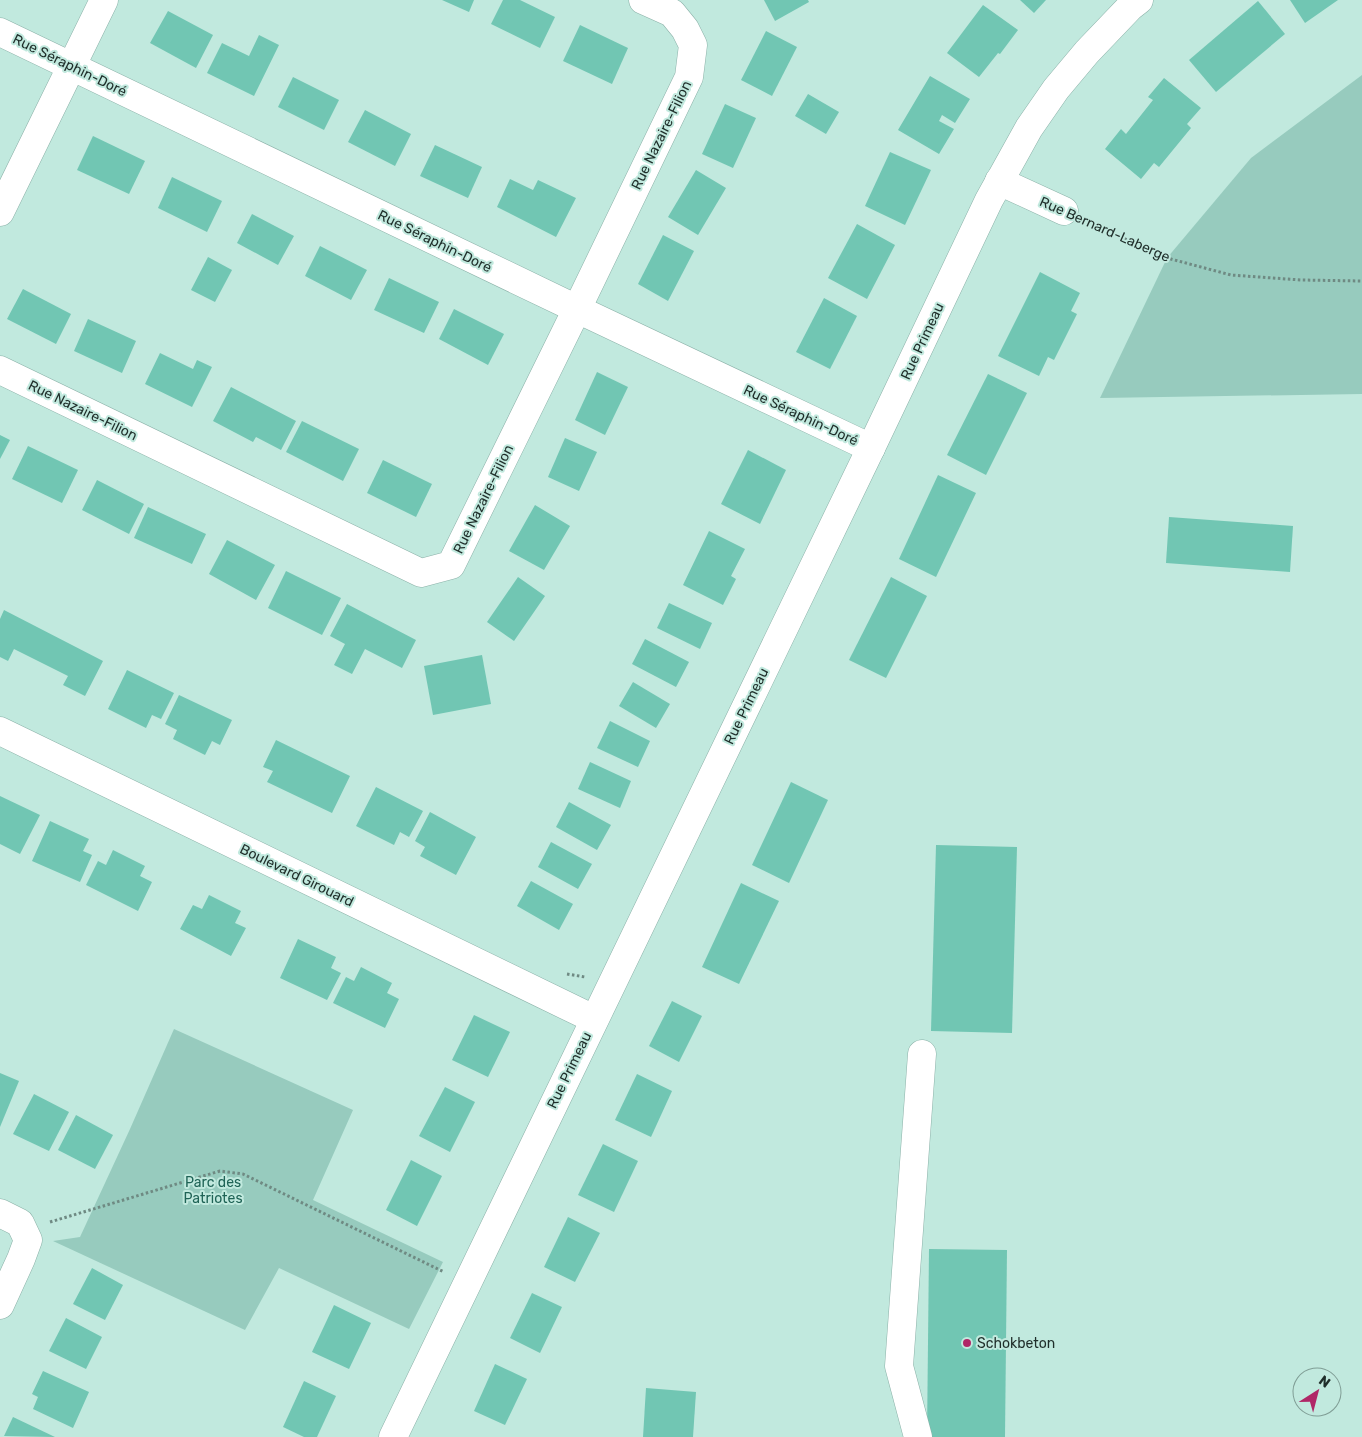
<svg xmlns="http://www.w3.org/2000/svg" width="1362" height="1437" font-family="Rubik,sans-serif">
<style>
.green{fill:#97cbbe}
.building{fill:#71c6b3}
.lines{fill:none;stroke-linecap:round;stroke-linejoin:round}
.minor-casing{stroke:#8bb1a8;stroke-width:29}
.path{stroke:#6f8a83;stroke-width:3;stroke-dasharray:2.5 2.5;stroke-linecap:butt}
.minor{stroke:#fff;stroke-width:28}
.poi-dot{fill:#b02767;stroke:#c1e9de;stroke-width:2}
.labels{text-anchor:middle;stroke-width:4;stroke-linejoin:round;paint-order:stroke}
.street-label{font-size:14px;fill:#1f2e2a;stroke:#c1e9de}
.park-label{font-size:14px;fill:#1f6356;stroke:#c1e9de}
.poi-label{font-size:14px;fill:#1f2e2a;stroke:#c1e9de;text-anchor:start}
</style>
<rect width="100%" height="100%" fill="#c1e9de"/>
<g class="green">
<polygon points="1362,75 1362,394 1100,398 1167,258 1251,158"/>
<polygon points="174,1029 353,1110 313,1200 443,1262 409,1329 279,1268 245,1330 53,1241 80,1237 130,1129"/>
</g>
<g class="building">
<polygon points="442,0 474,0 469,12"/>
<polygon points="503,0 520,0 555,17 540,48 491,24"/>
<polygon points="764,0 808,0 809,2 775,21"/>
<polygon points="1020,0 1046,0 1034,13"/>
<polygon points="1290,0 1338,0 1305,23"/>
<polygon points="1258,1 1285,34 1216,92 1189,60"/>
<polygon points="983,5 1018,30 1000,54 998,53 979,77 947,53"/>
<polygon points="168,11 213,35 196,68 150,43"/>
<polygon points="580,25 628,48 612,84 563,61"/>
<polygon points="766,31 797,47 772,96 741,80"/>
<polygon points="259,35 279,45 254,96 207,73 222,43 249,56"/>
<polygon points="930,76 970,99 955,123 942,115 939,121 954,129 939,154 898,130"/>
<polygon points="293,77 339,100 324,130 278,107"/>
<polygon points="1164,78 1201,108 1187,124 1191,128 1159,167 1154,163 1141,179 1105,149 1121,129 1126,134 1153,100 1148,97"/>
<polygon points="808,94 839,112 826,134 795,116"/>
<polygon points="725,104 756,118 733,168 702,154"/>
<polygon points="365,110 411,134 395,166 348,142"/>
<polygon points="93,136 145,161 129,194 77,170"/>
<polygon points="435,145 482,167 468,198 420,176"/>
<polygon points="890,152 931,170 905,225 865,206"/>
<polygon points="696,170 726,188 698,235 668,217"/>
<polygon points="172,177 222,201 207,232 158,208"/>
<polygon points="510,179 533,190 538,180 576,198 556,237 497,207"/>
<polygon points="252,214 294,236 278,265 237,243"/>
<polygon points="857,224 895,245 867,299 828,278"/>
<polygon points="663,235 694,251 668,301 638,284"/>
<polygon points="320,246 367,270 351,300 305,276"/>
<polygon points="208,257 232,270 215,302 191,290"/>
<polygon points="1040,272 1080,293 1071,311 1077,314 1054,360 1048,357 1039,376 998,356"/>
<polygon points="389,278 439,302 424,333 374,310"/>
<polygon points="23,289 71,314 56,344 7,319"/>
<polygon points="824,298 857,316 830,369 796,352"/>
<polygon points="454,309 504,334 488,365 439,339"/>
<polygon points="88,319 136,341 122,373 74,351"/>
<polygon points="160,353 193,369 197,360 212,367 192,407 145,384"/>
<polygon points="597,372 628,387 605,435 575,420"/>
<polygon points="988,374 1027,393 986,475 947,455"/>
<polygon points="231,387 296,421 281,450 256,437 253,442 213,421"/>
<polygon points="302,421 359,449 343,481 286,452"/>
<polygon points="0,435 10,440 0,459"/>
<polygon points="565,438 597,452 579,491 548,477"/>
<polygon points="28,446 78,470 62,503 12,479"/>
<polygon points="748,450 786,470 760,524 721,504"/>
<polygon points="383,460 432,484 416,517 367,493"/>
<polygon points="938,475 976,493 936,577 899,559"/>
<polygon points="97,480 144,504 129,534 82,510"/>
<polygon points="535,505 570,526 544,570 509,551"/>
<polygon points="148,507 206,534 192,564 134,538"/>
<polygon points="1169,517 1293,526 1290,572 1166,563"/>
<polygon points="709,531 745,549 731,576 736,579 723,605 683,585"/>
<polygon points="227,540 275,565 256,600 209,574"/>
<polygon points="286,571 341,598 322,635 268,608"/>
<polygon points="518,577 545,596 514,641 487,622"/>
<polygon points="891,577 927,596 886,678 849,660"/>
<polygon points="669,603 712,623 700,649 657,628"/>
<polygon points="347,604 416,640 402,668 365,649 352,674 334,665 345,644 330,636"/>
<polygon points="4,610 103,661 85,696 63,685 68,676 14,649 8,661 0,657 0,619"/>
<polygon points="645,639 689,662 676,687 632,664"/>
<polygon points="482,655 491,704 433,715 424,666"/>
<polygon points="127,670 174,693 161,719 152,715 146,728 108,709"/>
<polygon points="633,682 670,704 656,728 619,706"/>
<polygon points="179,695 232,720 220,745 212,741 205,755 173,739 177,730 165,724"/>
<polygon points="610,721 650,741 638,767 597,748"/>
<polygon points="276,740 350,776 332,813 267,782 273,771 263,767"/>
<polygon points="590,762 631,781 620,808 578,789"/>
<polygon points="791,782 828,800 789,883 752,865"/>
<polygon points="376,787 423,811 409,837 400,832 394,845 356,826"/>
<polygon points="0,796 40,815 20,854 0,844"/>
<polygon points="569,802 611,825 597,850 556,827"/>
<polygon points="430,812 476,837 456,875 420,856 425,847 415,841"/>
<polygon points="50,821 89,839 83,851 92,855 80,882 32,861"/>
<polygon points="551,842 592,864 578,889 538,867"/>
<polygon points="936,845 1017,847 1012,1033 931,1031"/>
<polygon points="113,850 145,866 140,876 152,882 138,911 86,885 98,861 106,865"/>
<polygon points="531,881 573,904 559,930 517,906"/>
<polygon points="741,883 779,901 739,984 702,967"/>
<polygon points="209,895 241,911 235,923 246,928 231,956 180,929 193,905 202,909"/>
<polygon points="298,939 336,957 331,968 341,973 327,1000 280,978"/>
<polygon points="361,967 392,983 387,993 399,999 385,1028 333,1003 346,977 354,981"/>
<polygon points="672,1001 702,1016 679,1062 649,1046"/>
<polygon points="474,1015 510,1032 488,1077 452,1060"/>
<polygon points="0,1073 19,1081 0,1127"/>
<polygon points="637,1074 672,1091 651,1137 615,1120"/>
<polygon points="445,1087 475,1102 450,1152 419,1136"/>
<polygon points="34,1094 69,1112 49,1151 13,1134"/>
<polygon points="76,1115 113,1135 95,1169 58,1150"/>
<polygon points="603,1144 638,1161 614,1212 578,1195"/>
<polygon points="411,1160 442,1176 417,1226 386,1210"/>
<polygon points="568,1217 600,1233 575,1282 544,1267"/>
<polygon points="929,1249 1007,1250 1005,1437 927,1437"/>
<polygon points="92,1268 123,1285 105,1320 73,1304"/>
<polygon points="532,1293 562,1307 540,1353 510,1338"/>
<polygon points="334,1305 371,1323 349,1369 312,1352"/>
<polygon points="66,1318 102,1337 86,1369 49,1351"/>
<polygon points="495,1364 527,1379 505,1425 474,1411"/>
<polygon points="43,1371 89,1392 73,1428 33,1409 38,1397 32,1394"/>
<polygon points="304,1381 336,1396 317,1437 304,1437 283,1427"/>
<polygon points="646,1388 696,1392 693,1437 643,1437"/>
<polygon points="13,1417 55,1437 4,1436"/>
</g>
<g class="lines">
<g class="minor-casing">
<g id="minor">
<polyline points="0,32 577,309 871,448"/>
<polyline points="999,181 1064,211"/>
<polyline points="0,212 104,0"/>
<polyline points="0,370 421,573 451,565 577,309 689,77 693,45 685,29 672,13 643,0"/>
<polyline points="0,731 594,1019"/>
<polyline points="0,1213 20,1223 28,1240 21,1259 0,1305"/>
<polyline points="393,1437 871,448 989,200 1029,128 1056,89 1087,52 1130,7 1139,0"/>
<polyline points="918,1437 899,1366 922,1054"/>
</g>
</g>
<g class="path">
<polyline points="1088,222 1167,258 1231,275 1301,280 1362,281"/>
<polyline points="567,974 585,977"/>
<polyline points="50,1222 220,1171 243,1174 444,1272"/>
</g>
<use href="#minor" class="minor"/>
</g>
<circle class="poi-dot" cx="967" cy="1343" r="5"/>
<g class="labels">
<g class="street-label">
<text transform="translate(70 65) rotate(26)" y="5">Rue Séraphin-Doré</text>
<text transform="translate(661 135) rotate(-64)" y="5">Rue Nazaire-Filion</text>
<text transform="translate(1105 229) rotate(24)" y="5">Rue Bernard-Laberge</text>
<text transform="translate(435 241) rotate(26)" y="5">Rue Séraphin-Doré</text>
<text transform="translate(922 341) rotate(-65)" y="5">Rue Primeau</text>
<text transform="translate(83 410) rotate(26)" y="5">Rue Nazaire-Filion</text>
<text transform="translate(801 415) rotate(25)" y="5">Rue Séraphin-Doré</text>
<text transform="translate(483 499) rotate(-64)" y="5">Rue Nazaire-Filion</text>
<text transform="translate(746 706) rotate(-64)" y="5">Rue Primeau</text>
<text transform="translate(297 875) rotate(26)" y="5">Boulevard Girouard</text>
<text transform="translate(569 1070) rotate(-64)" y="5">Rue Primeau</text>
</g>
<g class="park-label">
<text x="213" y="1187">Parc des<tspan x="213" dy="16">Patriotes</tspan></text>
</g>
<g class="poi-label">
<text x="977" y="1348">Schokbeton</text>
</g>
</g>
<g transform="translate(1317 1392) rotate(36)"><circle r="24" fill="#c1e9de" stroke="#809e96"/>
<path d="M0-4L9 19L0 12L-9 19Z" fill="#b02767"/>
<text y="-8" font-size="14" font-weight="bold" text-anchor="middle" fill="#1f2e2a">N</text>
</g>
</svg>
